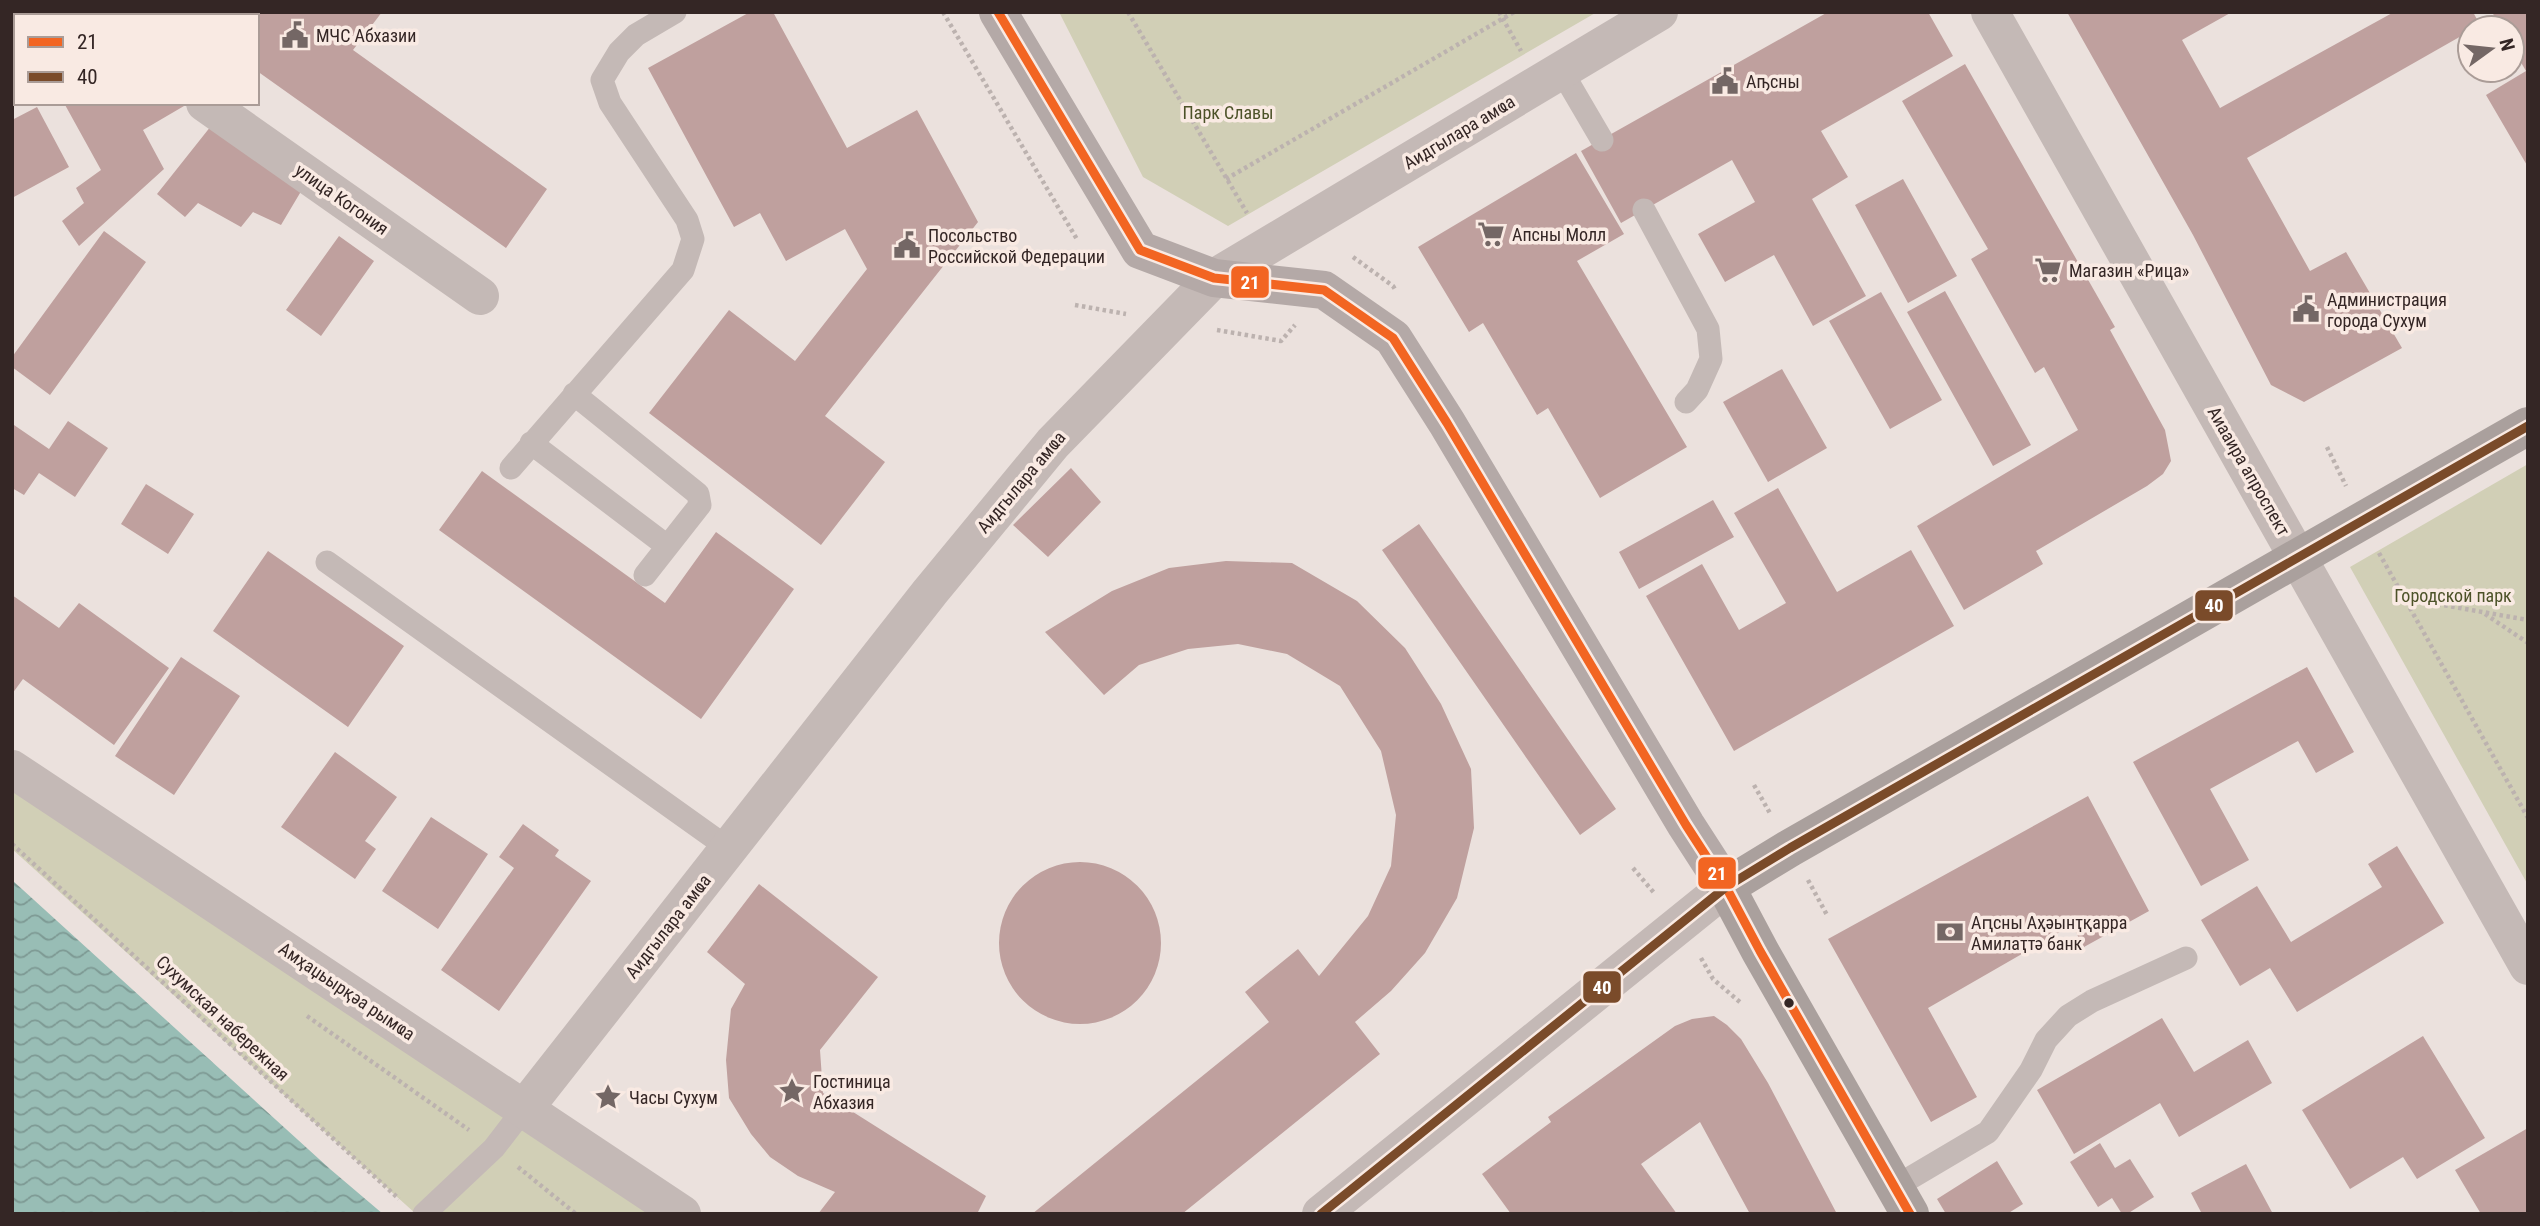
<svg xmlns="http://www.w3.org/2000/svg" width="2540" height="1226" font-family="'Roboto Condensed',sans-serif">
	<style>
		.green { fill: #d1cfb6 }
		.water { fill: url(#water-waves) }
		.building { fill: #bfa09e }
		.lines { fill: none; stroke-linecap: round; stroke-linejoin: round }
		.path { stroke: #bcb2af; stroke-width: 4.5; stroke-dasharray: 3.5 3.5; stroke-linecap: butt }
		.lane { stroke: #c4b9b6; stroke-width: 23 }
		.street { stroke: #c4b9b6; stroke-width: 38 }
		.secondary { stroke: #b4a9a7; stroke-width: 38 }
		.highway { stroke: #aaa09d; stroke-width: 38 }
		.bus-1-casing { stroke: #f9eae3; stroke-width: 14 }
		.bus-2-casing { stroke: #f9eae3; stroke-width: 14 }
		.bus-1 { stroke: #f26522; stroke-width: 9 }
		.bus-2 { stroke: #7a4b2a; stroke-width: 9 }
		.bus-dot { fill: #342625; stroke: #f9eae3; stroke-width: 2.5 }
		.labels { text-anchor: middle; dominant-baseline: central; stroke-width: 7; stroke-linejoin: round; paint-order: stroke }
		.poi-label { font-size: 18px; fill: #342625; stroke: #f9eae3; text-anchor: start }
		.park-label { font-size: 18px; fill: #4c5228; stroke: #f9eae3 }
		.street-label { font-size: 18px; fill: #342625; stroke: #f9eae3 }
		.line-badge { stroke: #f9eae3; stroke-width: 2.5 }
		.badge-label { font-size: 19px; text-anchor: middle; font-weight: bold; fill: #fff }
	</style>
	<defs>
		<pattern id="water-waves" width="16" height="10" patternUnits="userSpaceOnUse" patternTransform="scale(1.75)"><rect width="16" height="10" fill="#98bdb5"/><path d="M0 5q4-4 8 0t8 0" fill="none" stroke="#7d9993"/></pattern>
	</defs>
	<rect width="100%" height="100%" fill="#ebe1dd"/>
	<path class="green" d="M1059,12H1597L1228,226L1143,177Z
		M2528,464V885L2350,567Z
		M12,766L651,1214H416L12,849Z"/>
	<path class="water" d="M12,880L330,1169L383,1214H12Z"/>
	<path class="building" d="M201,12H382L353,50L547,189L506,248L257,71V16H195Z
		M750,12H773L847,148L917,110L978,222L825,416L885,462L821,545L649,413L729,310L795,361L867,269L845,229L786,261L760,213L734,227L648,68Z
		M1828,12H1928L1953,56L1821,131L1848,177L1812,199L1866,296L1813,326L1774,255L1725,282L1698,234L1755,202L1732,160L1621,223L1581,151Z
		M2067,12H2232L2182,40L2220,108L2394,12H2473L2480,25L2470,28V31L2247,158L2310,271L2346,252L2402,348L2304,402L2271,385L2193,235Z
		M2492,12H2528V167L2486,95L2526,71L2512,47V28H2501Z
		M1965,64L2115,327L2110,330L2165,430L2171,461L2163,474L2147,486L2036,551L2043,564L1964,610L1917,526L2078,430L2044,367L2035,373L1971,259L1988,249L1902,101Z
		M64,103H181L184,106L143,130L164,169L79,246L62,221L84,203L76,188L101,170Z
		M37,107L69,167L12,198V120Z
		M211,126L303,188L281,225L253,212L241,227L198,203L185,217L157,194Z
		M1576,153L1624,234L1577,261L1687,447L1600,498L1548,408L1537,415L1483,323L1469,332L1418,247Z
		M1903,179L1957,276L1908,303L1855,205Z
		M104,231L146,262L50,395L12,367V357Z
		M339,236L374,261L321,336L286,310Z
		M1945,291L2031,445L1993,466L1907,312Z
		M1881,292L1942,400L1890,429L1829,321Z
		M1782,369L1827,448L1768,482L1723,402Z
		M68,421L108,448L75,497L39,473L24,495L12,488L14,425L49,449Z
		M1071,468L1101,502L1048,557L1013,525Z
		M482,471L665,603L716,532L794,589L701,719L439,530Z
		M146,484L194,514L168,554L121,524Z
		M1778,488L1837,592L1911,550L1954,626L1734,751L1646,596L1702,564L1739,630L1786,603L1734,513Z
		M1713,500L1734,537L1639,589L1619,552Z
		M1419,524L1616,809L1580,835L1382,550Z
		M268,551L404,646L348,727L213,631Z
		M1226,561L1292,563L1357,601L1405,648L1441,704L1471,769L1474,828L1457,898L1425,953L1391,991L1355,1022L1380,1054L1182,1214H1032L1269,1022L1245,992L1298,949L1319,976L1368,916L1391,866L1396,815L1381,751L1340,686L1287,654L1238,644L1188,649L1139,665L1104,695L1045,632L1112,591L1169,568Z
		M12,595L59,628L79,603L169,668L114,745L23,679L12,694Z
		M181,657L240,696L174,795L115,756Z
		M2307,667L2354,752L2316,773L2298,741L2210,789L2249,860L2201,886L2133,762Z
		M335,752L397,797L365,841L376,849L355,879L281,827Z
		M2088,796L2149,911L2084,947L2072,925L1928,1008L1977,1097L1931,1122L1828,939Z
		M431,817L488,854L438,929L382,891Z
		M523,824L559,850L555,856L591,881L499,1011L441,970L514,868L499,857Z
		M2397,846L2444,923L2297,1012L2270,968L2240,986L2201,920L2257,886L2291,942L2382,887L2368,864Z
		M999 943a81 81 0 1 1 162 0a81 81 0 1 1-162 0Z
		M759,884L878,977L820,1050L823,1093L986,1196L977,1214H818L835,1192L798,1176L770,1157L751,1134L729,1098L726,1060L731,1009L745,984L707,952Z
		M1714,1016L1727,1025L1741,1039L1768,1083L1837,1214H1750L1700,1122L1641,1164L1677,1214H1511L1482,1174L1551,1122L1548,1117L1675,1026L1692,1019Z
		M2162,1018L2194,1072L2248,1040L2272,1083L2179,1137L2160,1103L2074,1154L2037,1090Z
		M2423,1036L2485,1138L2417,1179L2403,1157L2350,1189L2302,1110Z
		M2528,1128V1214H2481L2455,1170Z
		M2100,1143L2115,1168L2130,1159L2154,1197L2127,1214H2122L2112,1198L2098,1207L2070,1162Z
		M1997,1161L2023,1204L2007,1214H1946L1937,1199Z
		M2246,1164L2273,1214H2202L2191,1193Z"/>
	<g class="lines">
		<path class="path" d="M943,12L1078,241
			M1128,12L1247,213
			M1499,12L1521,51
			M1226,179L1514,12
			M1353,257L1393,286L1396,291
			M1075,305L1126,314
			M1217,330L1281,341L1295,325
			M2327,447L2346,486
			M2379,553L2528,818
			M2403,598L2528,620
			M2485,614L2528,643
			M1754,785L1771,815
			M12,844L399,1199
			M1633,868L1655,894
			M1808,880L1827,915
			M1701,958L1713,979L1741,1003
			M307,1016L469,1130
			M518,1167L576,1214"/>
		<path class="lane" d="M1561,70L1602,140
			M1644,210L1708,329L1711,359L1697,390L1686,402
			M574,394L698,494L700,505L645,575
			M531,443L667,546
			M511,468L683,270L693,239L687,220L610,103L602,80L619,52L636,35L675,12
			M327,562L728,848
			M1895,1187L1988,1132L2031,1070L2046,1040L2068,1016L2092,1001L2186,958
			M424,1214L494,1148L524,1109"/>
		<path class="street" d="M19,12L21,16
			M1990,12L2528,966
			M93,16L99,12
			M12,61L16,59
			M205,103L480,296
			M12,769L682,1214
			M524,1109L930,592L1053,443L1214,278L1659,12
			M1321,1214L1726,887"/>
		<path class="secondary" d="M998,12L1140,250L1214,278L1324,290L1393,338L1447,423L1686,825L1726,887"/>
		<path class="highway" d="M1910,1214L1760,951L1726,887L1790,848L2528,426"/>
		<defs>
			<path id="bus-1" d="M998,12L1140,250L1214,278L1324,290L1393,338L1447,423L1686,825L1726,887L1760,951L1910,1214"/>
			<path id="bus-2" d="M1321,1214L1726,887L1790,848L2528,426"/>
		</defs>
		<use href="#bus-1" class="bus-1-casing"/>
		<use href="#bus-2" class="bus-2-casing"/>
		<use href="#bus-1" class="bus-1"/>
		<use href="#bus-2" class="bus-2"/>
	</g>
	<defs>
		<symbol id="civic-bare" viewBox="-9 -9 18 18"><path d="M-.6-6.5H3V-4.5H.6V-3L4-1V1h2V6H-6V1h2V-1L-.6-3ZM-1.2 2.5V6h2.4V2.5Z" fill="#746765" stroke="#f9eae3" stroke-width="2.5" paint-order="stroke"/></symbol>
		<symbol id="supermarket-bare" viewBox="-9 -9 18 18"><path d="M-6-5.5h2.5l.6 2H6L4.5 2H-2.5L-4.4-4H-6ZM-1.5 3.2a1.3 1.3 0 1 0 .1 0ZM3 3.2a1.3 1.3 0 1 0 .1 0Z" fill="#746765" stroke="#f9eae3" stroke-width="2.5" paint-order="stroke"/></symbol>
		<symbol id="bank-bare" viewBox="-9 -9 18 18"><path d="M-6-4H6V4H-6ZM0-2.3a2.3 2.3 0 1 0 0 4.6a2.3 2.3 0 1 0 0-4.6Z" fill="#746765" stroke="#f9eae3" stroke-width="2.5" paint-order="stroke"/></symbol>
		<symbol id="sight-bare" viewBox="-9 -9 18 18"><path d="M0-6L1.8-2.2L6-1.7L2.9 1.2L3.7 5.4L0 3.3L-3.7 5.4L-2.9 1.2L-6-1.7L-1.8-2.2Z" fill="#746765" stroke="#f9eae3" stroke-width="2.5" paint-order="stroke"/></symbol>
	</defs>
	<g fill-rule="evenodd">
		<use href="#civic-bare" x="276" y="16" width="38" height="38"/>
		<use href="#civic-bare" x="1706" y="62" width="38" height="38"/>
		<use href="#supermarket-bare" x="1472" y="215" width="38" height="38"/>
		<use href="#civic-bare" x="888" y="226" width="38" height="38"/>
		<use href="#supermarket-bare" x="2029" y="251" width="38" height="38"/>
		<use href="#civic-bare" x="2287" y="290" width="38" height="38"/>
		<use href="#bank-bare" x="1931" y="913" width="38" height="38"/>
		<use href="#sight-bare" x="773" y="1072" width="38" height="38"/>
		<use href="#sight-bare" x="589" y="1078" width="38" height="38"/>
	</g>
	<circle class="bus-dot" cx="1789" cy="1003" r="6"/>
	<g class="labels">
		<g class="poi-label">
			<text x="316" y="35">МЧС Абхазии</text>
			<text x="1746" y="81">Аҧсны</text>
			<text x="1512" y="234">Апсны Молл</text>
			<text x="928" y="235">Посольство<tspan x="928" dy="21">Российской Федерации</tspan></text>
			<text x="2069" y="270">Магазин «Рица»</text>
			<text x="2327" y="299">Администрация<tspan x="2327" dy="21">города Сухум</tspan></text>
			<text x="1971" y="922">Аԥсны Аҳәынҭқарра<tspan x="1971" dy="21">Амилаҭтә банк</tspan></text>
			<text x="813" y="1081">Гостиница<tspan x="813" dy="21">Абхазия</tspan></text>
			<text x="629" y="1097">Часы Сухум</text>
		</g>
		<g class="park-label">
			<text x="1228" y="112">Парк Славы</text>
			<text x="2453" y="595">Городской парк</text>
		</g>
		<g class="street-label">
			<text transform="translate(1459 132) rotate(-31)">Аидгылара амҩа</text>
			<text transform="translate(342 199) rotate(35)">улица Когония</text>
			<text transform="translate(2249 471) rotate(60)">Аиааира апроспект</text>
			<text transform="translate(1021 482) rotate(-50)">Аидгылара амҩа</text>
			<text transform="translate(668 926) rotate(-52)">Аидгылара амҩа</text>
			<text transform="translate(347 991) rotate(34)">Амҳаџьырқәа рымҩа</text>
			<text transform="translate(223 1018) rotate(43)">Сухумская набережная</text>
		</g>
	</g>
	<g class="line-badge">
		<rect x="1230" y="265" width="40" height="34" rx="7" fill="#f26522"/>
		<rect x="2194" y="589" width="40" height="33" rx="7" fill="#7a4b2a"/>
		<rect x="1697" y="856" width="40" height="34" rx="7" fill="#f26522"/>
		<rect x="1582" y="970" width="40" height="34" rx="7" fill="#7a4b2a"/>
	</g>
	<g class="badge-label">
		<text x="1250" y="289">21</text>
		<text x="2214" y="612">40</text>
		<text x="1717" y="880">21</text>
		<text x="1602" y="994">40</text>
	</g>
	<rect width="2540" height="1226" fill="none" stroke="#342625" stroke-width="28"/>
	<rect x="14" y="14" width="245" height="91" fill="#f9eae3" stroke="#aa9c97" stroke-width="2"/>
	<rect x="28" y="37" width="35" height="10" fill="#f26522" stroke="#aa9c97" stroke-width="2"/>
	<text x="77" y="49" font-size="21" fill="#342625">21</text>
	<rect x="28" y="72" width="35" height="10" fill="#7a4b2a" stroke="#aa9c97" stroke-width="2"/>
	<text x="77" y="84" font-size="21" fill="#342625">40</text>
	<g transform="translate(2491 49) rotate(75)"><circle r="33" fill="#f9eae3" stroke="#aa9c97" stroke-width="2"/>
	<path d="M0-5L12 26L0 18L-12 26Z" fill="#746765"/>
	<text y="-10" font-size="19" font-weight="bold" text-anchor="middle" fill="#342625">N</text>
	</g>
</svg>
